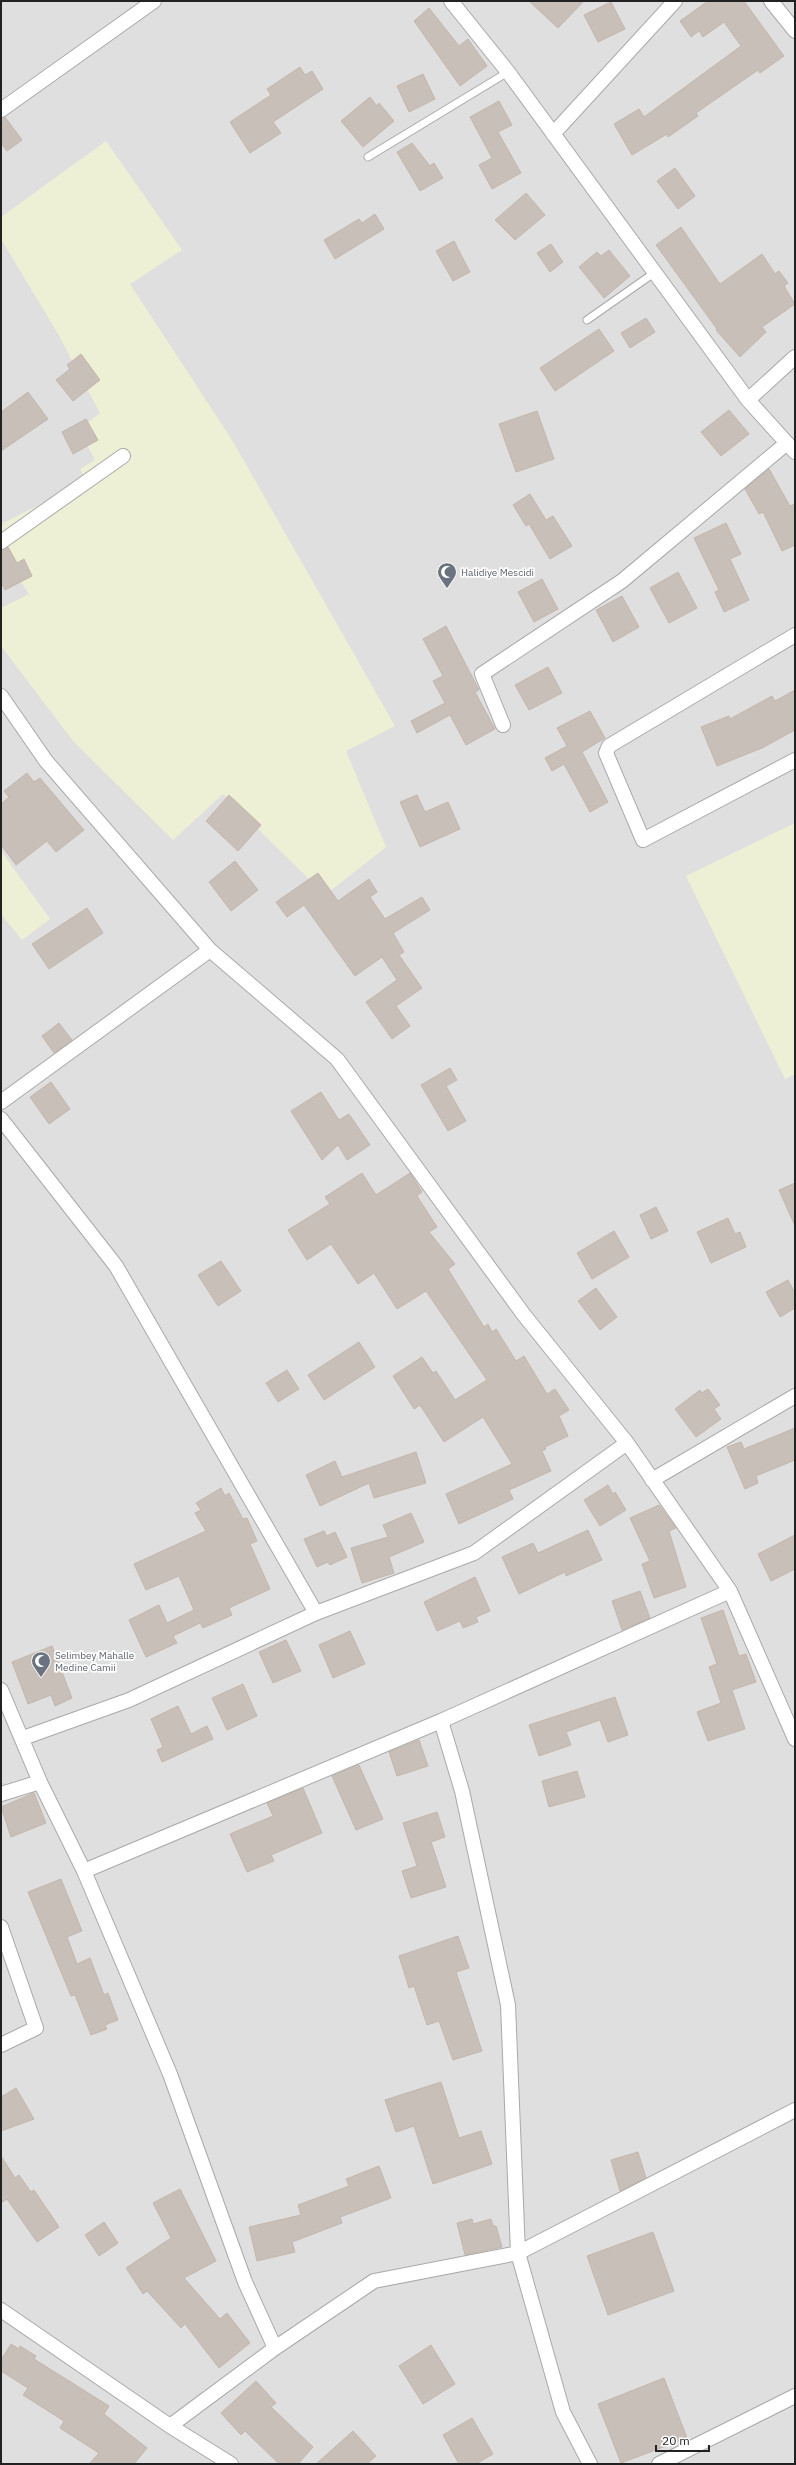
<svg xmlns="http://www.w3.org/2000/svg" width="796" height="2465" font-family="'IBM Plex Sans',sans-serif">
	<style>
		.residential { fill: #e0dfdf }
		.farmland { fill: #eef0d5 }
		.building { fill: #c7bfb8; stroke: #c4b6ab }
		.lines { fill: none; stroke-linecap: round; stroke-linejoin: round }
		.lane-casing { stroke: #a9a9a9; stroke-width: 9 }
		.street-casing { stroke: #a9a9a9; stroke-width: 16 }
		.lane { stroke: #fff; stroke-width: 7 }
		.street { stroke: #fff; stroke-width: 14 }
		.labels { text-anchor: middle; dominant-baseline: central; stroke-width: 3.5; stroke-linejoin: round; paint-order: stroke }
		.worship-label { font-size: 10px; fill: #5b616d; stroke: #fff; text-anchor: start }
	</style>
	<rect width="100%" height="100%" fill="#f2efe9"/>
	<path class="residential" d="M1,1H795V2464H1Z"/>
	<path class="farmland" d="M106,141L182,250L130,284L232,440L395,726L346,751L386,847L325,895L223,794L173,840L74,742L1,646V608L29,594L1,551V524L87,481L80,469L95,460L79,430L100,413L57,332L1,239V217Z
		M795,823V1074L785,1079L686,876Z
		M1,851L50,919L22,940L1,914Z"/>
	<path class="building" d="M529,1H584L558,28Z
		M708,1H744L784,56L760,73L758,70L696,113L698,116L668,137L667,134L632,155L614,124L639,109L644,117L741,46L724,22L703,37L699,31L691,37L680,21Z
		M611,2L625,29L598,42L584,15Z
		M429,8L459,46L468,39L487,66L460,86L414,21Z
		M300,67L305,75L312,71L323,89L273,122L281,133L250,153L230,122L271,95L267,89Z
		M423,74L435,99L409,112L397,86Z
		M370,97L377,106L379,103L394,121L363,147L341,121Z
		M499,101L512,125L498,132L521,173L492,189L479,165L492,158L470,117Z
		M5,117L22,140L7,151L1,143V118Z
		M412,143L430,166L434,163L443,178L420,191L397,152Z
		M675,168L695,196L678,209L657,181Z
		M526,193L545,215L515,240L495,220Z
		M375,214L384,229L335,259L324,240L359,219L362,223Z
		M681,227L720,284L762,254L775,274L779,271L788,283L784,286L795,304L762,327L766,332L740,357L716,330L717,329L656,245Z
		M454,241L470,272L453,281L436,251Z
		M551,244L563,262L550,272L537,253Z
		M609,250L630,276L604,298L579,267L597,252L601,256Z
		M646,318L655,332L630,348L621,333Z
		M599,329L614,351L555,391L540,368Z
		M81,354L100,380L73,401L56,380L70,369L67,365Z
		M28,392L48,419L1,451V412Z
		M729,410L749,434L721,456L701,432Z
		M537,411L554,459L516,472L499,424Z
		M86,419L98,440L73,454L62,432Z
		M769,469L790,506L795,504V545L782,551L763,512L759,514L745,489Z
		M530,494L546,520L553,516L572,546L550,559L529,524L526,526L513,505Z
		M726,523L741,554L730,559L749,600L724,612L715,592L719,590L694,538Z
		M8,547L17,563L24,559L32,576L5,590L1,582V550Z
		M678,572L697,608L669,623L650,588Z
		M542,579L558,609L534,622L518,592Z
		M622,596L639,627L613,642L596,610Z
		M446,626L479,690L475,692L495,729L466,745L450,715L417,733L411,721L445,703L433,681L443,676L423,639Z
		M548,667L562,693L529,710L515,685Z
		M795,690V730L762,748L717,766L701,727L729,716L730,719L772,696L775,701Z
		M590,711L605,738L582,752L608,802L590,812L564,764L552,771L545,758L567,746L557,728Z
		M27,773L34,782L40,778L84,830L56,852L47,841L16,865L1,845V804L9,797L4,791Z
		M229,795L261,825L238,851L206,821Z
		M417,795L425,812L448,802L460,829L420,847L400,802Z
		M235,861L258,890L231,911L209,882Z
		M318,873L338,901L369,879L377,892L370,897L385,919L422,897L430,910L393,933L404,952L399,955L422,988L396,1006L410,1026L392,1039L366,1002L397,980L382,957L355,976L304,905L287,917L276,902Z
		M87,908L103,933L49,969L32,944Z
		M59,1023L72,1040L54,1053L42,1036Z
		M450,1068L457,1080L446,1086L466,1121L448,1131L421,1085Z
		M51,1082L70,1109L49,1124L30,1097Z
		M321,1092L339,1120L349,1114L370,1145L347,1160L338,1145L322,1160L291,1111Z
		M362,1173L376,1195L410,1173L422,1192L417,1196L437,1227L429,1232L455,1264L448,1269L484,1327L488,1324L492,1332L496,1329L516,1361L524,1356L547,1394L555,1389L569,1410L559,1416L568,1436L545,1447L546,1449L542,1451L551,1471L509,1490L513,1499L459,1524L446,1494L512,1464L483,1417L444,1442L420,1405L414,1409L393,1376L422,1357L433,1373L436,1371L455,1400L487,1380L426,1291L397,1309L374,1273L358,1284L331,1244L307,1260L288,1230L330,1204L325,1197Z
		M795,1183V1226L779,1190Z
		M656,1207L668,1231L651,1239L640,1215Z
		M728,1218L735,1234L740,1232L746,1247L711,1263L697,1232Z
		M614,1231L629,1257L592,1279L577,1253Z
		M221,1261L241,1291L218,1306L198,1275Z
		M788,1280L795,1293V1308L780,1317L766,1292Z
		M596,1288L617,1317L600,1330L578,1301Z
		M359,1342L375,1367L324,1400L308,1375Z
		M287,1370L299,1389L278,1402L266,1383Z
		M708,1389L720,1405L714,1409L721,1419L696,1437L675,1409L700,1390L702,1393Z
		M795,1428V1460L756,1476L758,1483L745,1489L727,1447L741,1442L744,1449Z
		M416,1452L426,1483L374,1498L369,1483L320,1506L306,1475L335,1461L342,1477Z
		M608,1485L613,1494L615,1492L626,1510L600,1526L584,1500Z
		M221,1488L225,1496L229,1493L243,1519L247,1518L257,1541L250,1544L270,1589L229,1608L232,1615L203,1628L200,1623L173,1636L177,1643L146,1657L129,1620L159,1605L167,1623L194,1610L179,1576L146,1590L134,1564L206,1531L195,1513L201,1510L196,1503Z
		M659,1505L676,1528L669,1531L686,1587L654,1598L642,1564L650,1561L630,1518Z
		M411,1513L424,1542L389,1557L394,1573L362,1583L351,1548L388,1537L383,1525Z
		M588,1530L602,1560L566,1576L565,1572L519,1594L502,1557L533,1543L538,1553Z
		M324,1531L327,1536L335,1532L347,1557L330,1565L328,1562L317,1567L304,1539Z
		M795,1535V1569L771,1581L758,1554Z
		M475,1577L490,1611L476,1617L478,1622L463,1628L460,1621L437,1631L424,1602Z
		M640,1591L650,1618L622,1630L612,1601Z
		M723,1610L739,1656L746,1654L756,1682L732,1690L745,1729L708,1741L697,1712L721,1703L709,1667L717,1664L701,1618Z
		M350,1631L365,1664L333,1678L319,1645Z
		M286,1640L301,1671L273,1683L259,1652Z
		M52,1646L72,1698L55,1706L51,1695L28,1704L12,1662Z
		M243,1684L257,1716L227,1730L212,1698Z
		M615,1697L628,1735L608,1742L600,1720L566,1732L571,1745L539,1756L529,1725Z
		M178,1706L191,1734L207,1726L213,1739L162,1762L157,1750L163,1747L151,1719Z
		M419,1740L428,1766L397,1776L389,1752Z
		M359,1765L383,1819L356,1830L332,1776Z
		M577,1771L585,1797L549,1807L542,1781Z
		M303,1788L322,1833L271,1855L274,1861L247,1872L230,1834L273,1816L267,1803Z
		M34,1793L46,1823L11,1837L1,1807Z
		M437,1812L445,1837L431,1842L446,1887L411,1898L402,1871L417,1866L403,1823Z
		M61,1879L82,1931L67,1937L77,1964L90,1958L104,1995L108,1993L118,2020L105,2025L107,2029L91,2035L75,1995L71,1996L28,1892Z
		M458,1936L469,1968L456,1972L482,2051L453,2060L439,2021L427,2025L414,1986L409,1988L399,1956Z
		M441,2082L459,2138L481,2131L492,2164L433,2184L414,2126L396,2132L385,2100Z
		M16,2088L34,2119L1,2131V2097Z
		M638,2152L646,2178L620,2191L611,2160Z
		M1,2156L15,2178L19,2175L31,2192L34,2190L59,2227L37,2242L7,2199L1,2203Z
		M379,2166L391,2198L340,2217L342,2223L292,2242L295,2252L257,2261L249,2227L301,2215L298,2205L349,2186L346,2179Z
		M180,2189L216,2261L184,2278L220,2319L227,2313L250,2343L219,2368L185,2324L181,2328L147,2291L143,2294L126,2268L171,2238L153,2203Z
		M472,2219L473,2224L491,2219L493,2226H496L502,2247L465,2255L457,2223Z
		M104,2222L118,2243L99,2256L85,2235Z
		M653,2232L674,2291L608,2315L587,2256Z
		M11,2344L19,2349L20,2346L36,2356L34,2359L109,2406L104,2414L147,2448L134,2464H89L99,2453L60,2428L64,2421L23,2395L28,2388L1,2371V2360Z
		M431,2345L455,2384L423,2404L399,2366Z
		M664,2378L687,2438L621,2463L598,2404Z
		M256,2381L276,2403L271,2407L313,2447L298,2464H279L245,2431L241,2435L221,2413Z
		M472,2418L493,2454L476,2464H459L443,2435Z
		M353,2431L376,2456L367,2464H316Z"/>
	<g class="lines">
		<defs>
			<path id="lane" d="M368,157L508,72
				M587,320L654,273"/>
			<path id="street" d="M451,1L508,72L748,400L795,452
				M771,1L795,31
				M1,110L154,1
				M553,134L675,1
				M748,400L795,357
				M1,542L123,456
				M795,635L609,746L606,753L643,840L795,760
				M1,696L46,761L210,950L337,1059L524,1315L627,1443L730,1591L795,1739
				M503,725L482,674L622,581L787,443
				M1,1102L210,950
				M1,1119L116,1266L316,1613
				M652,1480L795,1396
				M1,1690L40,1782L84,1871L170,2074L245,2282L275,2348
				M441,1721L462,1791L508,2005L518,2253L563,2412L590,2464
				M23,1738L129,1700L316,1613L474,1553L627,1443
				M1,1794L40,1782
				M84,1871L441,1721L730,1591
				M1,1927L36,2028L1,2045
				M1,2310L170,2426L231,2464
				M170,2426L275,2348L374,2281L518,2253L795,2110
				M659,2464L795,2396"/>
		</defs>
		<use href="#lane" class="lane-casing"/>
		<use href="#street" class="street-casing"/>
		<use href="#lane" class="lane"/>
		<use href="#street" class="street"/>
	</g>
	<defs>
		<symbol id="mosque-pin" viewBox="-11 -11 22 30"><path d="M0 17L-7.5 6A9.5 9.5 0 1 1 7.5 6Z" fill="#6b7280" stroke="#fff"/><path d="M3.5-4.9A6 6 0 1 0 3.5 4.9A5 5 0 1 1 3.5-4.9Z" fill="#fff"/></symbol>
	</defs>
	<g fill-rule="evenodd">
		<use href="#mosque-pin" x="436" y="561" width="22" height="30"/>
		<use href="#mosque-pin" x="30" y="1650" width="22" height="30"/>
	</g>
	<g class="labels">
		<g class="worship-label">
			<text x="461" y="572">Halidiye Mescidi</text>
			<text x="55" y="1655">Selimbey Mahalle<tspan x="55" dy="12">Medine Camii</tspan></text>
		</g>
	</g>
	<rect width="796" height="2465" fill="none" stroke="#222222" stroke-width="4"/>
	<path d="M656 2445v6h53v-6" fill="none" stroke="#222222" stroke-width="2"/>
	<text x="662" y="2445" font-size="12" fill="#222222" stroke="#ffffff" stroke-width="3" paint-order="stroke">20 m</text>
</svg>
